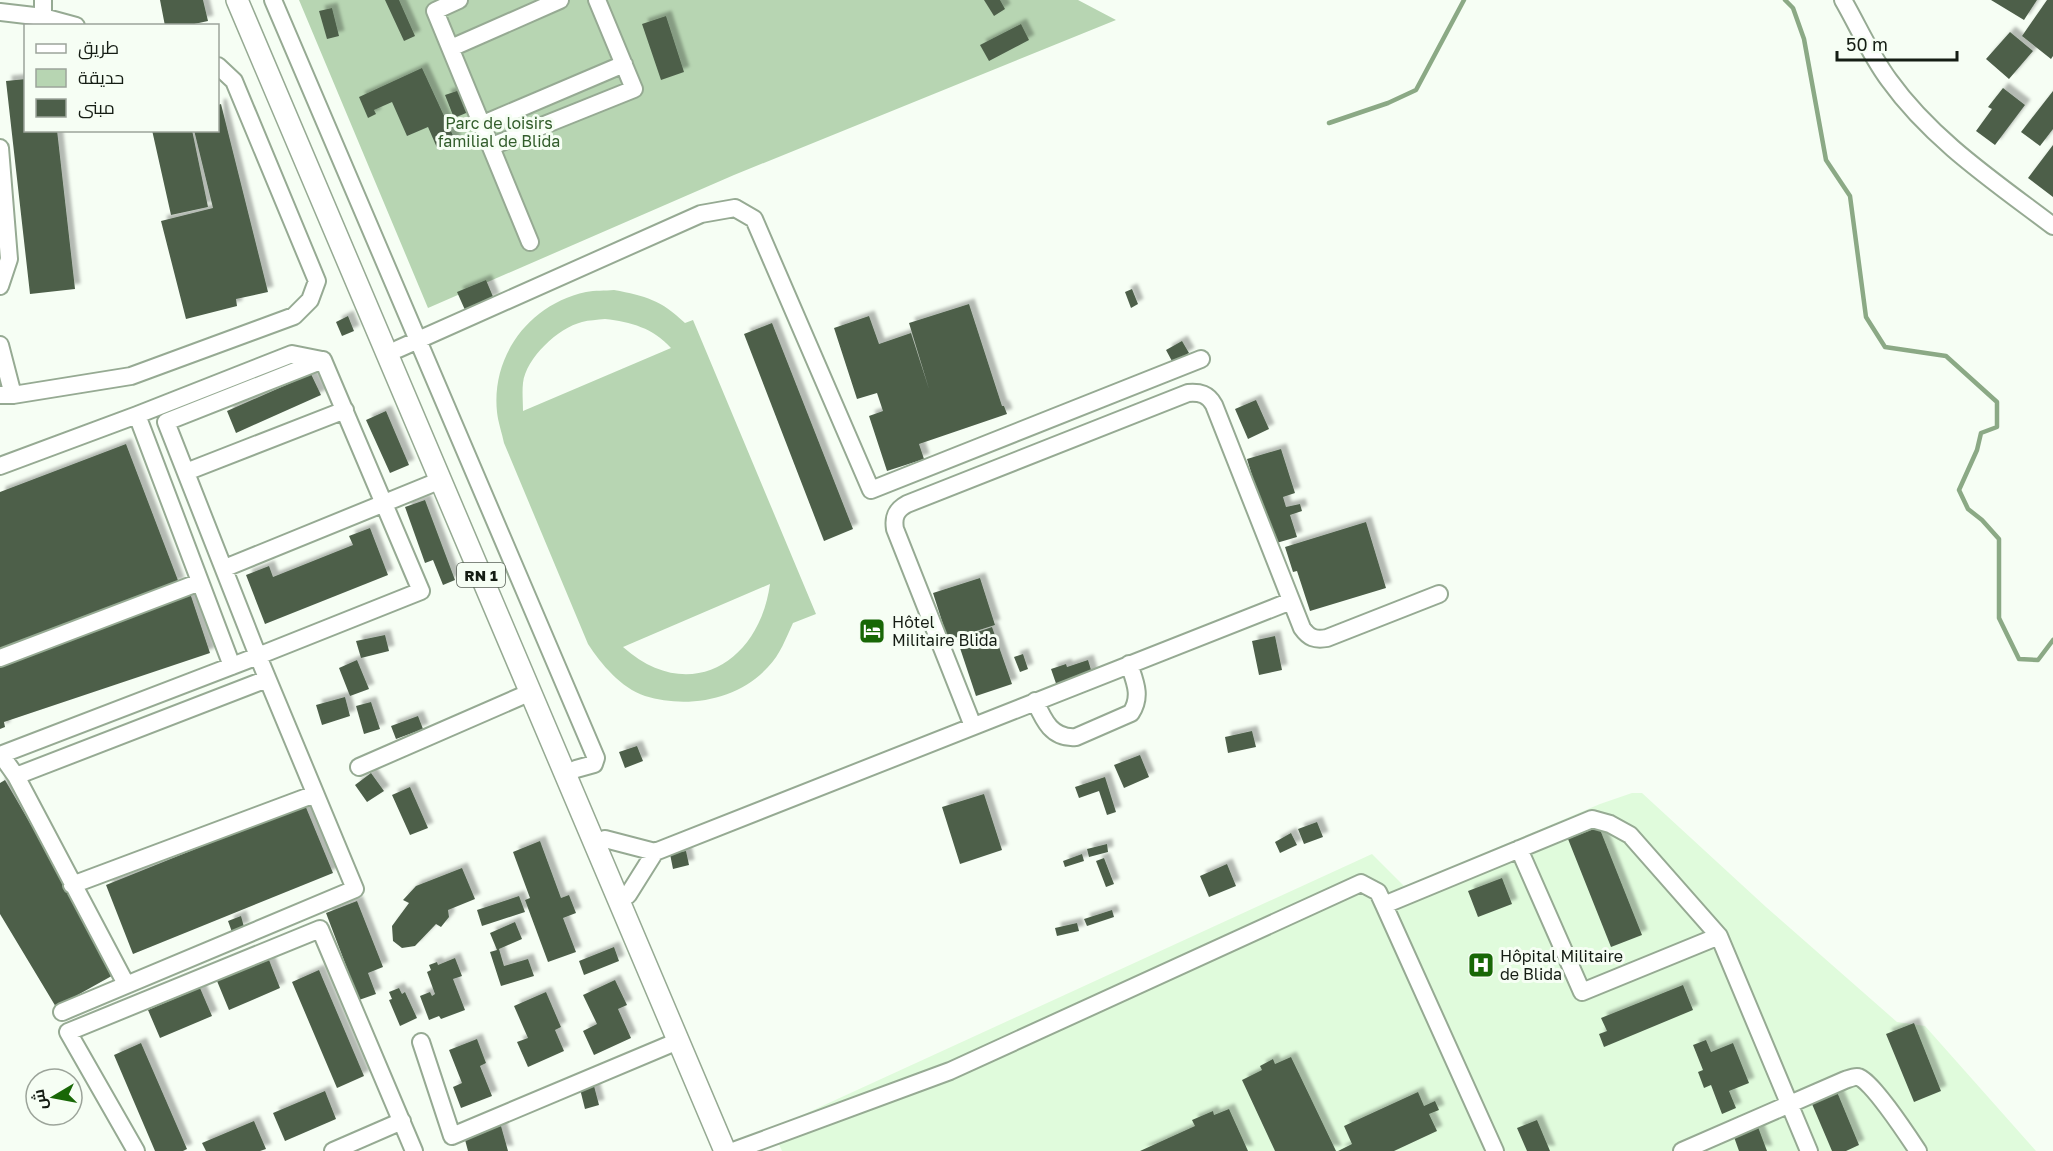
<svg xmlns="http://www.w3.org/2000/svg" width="2053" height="1151" font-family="'Golos Text',Cairo,sans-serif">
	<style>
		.built { fill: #e0fbdc }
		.green { fill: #b7d5b2; fill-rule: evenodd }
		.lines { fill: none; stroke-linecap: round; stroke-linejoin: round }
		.stream { stroke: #8ba985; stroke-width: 4.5 }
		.building { fill: #4d5f4a; filter: url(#shadow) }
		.minor-casing { stroke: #96aa93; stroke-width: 20 }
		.major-casing { stroke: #96aa93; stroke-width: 24 }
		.minor { stroke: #fff; stroke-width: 16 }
		.major { stroke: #fff; stroke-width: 21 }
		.labels { text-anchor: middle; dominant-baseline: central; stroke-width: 6; stroke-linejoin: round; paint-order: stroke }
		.shield { fill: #f6fef4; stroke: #586057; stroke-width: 1.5 }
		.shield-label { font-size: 15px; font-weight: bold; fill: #151d14 }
		.park-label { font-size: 16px; fill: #325d2b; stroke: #f6fef4 }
		.poi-label { font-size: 16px; fill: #151d14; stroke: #f6fef4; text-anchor: start }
	</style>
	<defs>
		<filter id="shadow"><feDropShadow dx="5.5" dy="-5.5" stdDeviation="1.5" flood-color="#0004"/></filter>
	</defs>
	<rect width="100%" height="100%" fill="#f6fef4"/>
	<path class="built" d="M1632,793H1642L1766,907L1897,1022L1925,1026L2036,1151H782L772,1129L1372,854L1405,887L1600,804Z"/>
	<path class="green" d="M299,0H1078L1116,20L734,175L428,308Z
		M614,290C646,296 661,300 685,323L693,320L816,614L793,623C786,638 780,655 768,667C738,700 687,709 645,696C621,688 601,664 588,644L504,443C502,433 498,422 497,412C491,355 530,304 586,292C595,290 605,291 614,290ZM605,319C631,322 653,328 671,348L523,411C523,402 522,392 523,383C526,358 558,328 582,322C589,320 597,320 605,319ZM770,584C759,664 688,705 623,647Z"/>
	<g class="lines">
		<path class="stream" d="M1785,0L1793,8L1804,39L1826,160L1850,196L1866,317L1885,347L1946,356L1997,402V427L1981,433L1977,450L1959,490L1968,509L1982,520L1999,539V618L2019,659L2038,660L2053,640
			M1329,123L1388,103L1416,90L1464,0"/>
	</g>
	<path class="building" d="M160,0H203L208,21L185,26H165Z
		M385,0H399L415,36L404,41Z
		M984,0H1000L1005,9L994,16Z
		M1991,0H2037L2024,20Z
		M2047,0H2053V56L2051,59L2022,36Z
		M332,8L339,36L327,39L319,11Z
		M666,16L684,72L661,80L642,24Z
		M1021,24L1029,40L989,61L980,45Z
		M2010,32L2033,51L2009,79L1986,59Z
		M422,68L456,142L438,150L428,127L407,136L392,102L374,110L376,114L368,118L359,97Z
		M26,79V130H57L75,289L30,294L6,81Z
		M2003,88L2025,105L1995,145L1976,131L1992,109L1988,107Z
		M463,89L471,111L454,118L445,95Z
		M2053,91V129L2040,146L2021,132Z
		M221,104L268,292L236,299L237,306L186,319L161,221L213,208L194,130H218V105Z
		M152,130H192L208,207L171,215Z
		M2053,145V197L2028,178Z
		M486,280L494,299L465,310L457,292Z
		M1132,289L1138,304L1131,308L1125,292Z
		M969,304L1002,406H1004L1007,414L919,444L924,459L887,471L869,416L883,411L877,393L857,399L834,328L869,316L879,344L911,333L929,389L909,323Z
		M348,316L354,331L342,336L336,322Z
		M772,323L853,529L824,541L744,334Z
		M1182,341L1189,353L1173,363L1166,350Z
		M311,374L321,395L236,433L227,411Z
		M1256,400L1269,429L1248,439L1235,409Z
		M386,411L409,465L390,473L366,420Z
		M126,444L179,583L0,652V492Z
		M1281,449L1295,493L1283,497L1286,507L1300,504L1302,511L1290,515L1297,537L1273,544L1247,459Z
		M425,500L455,580L443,585L433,560L425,563L405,507Z
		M1366,522L1386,588L1310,611L1297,571L1293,572L1285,547Z
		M370,528L388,575L265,624L246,575L269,566L273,577L353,545L349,536Z
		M980,578L995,625L948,640L933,593Z
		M190,593L210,653L4,722L5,727L0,729V657Z
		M992,627L1012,684L976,696L957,639Z
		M385,635L389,651L361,658L356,641Z
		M1275,636L1282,670L1259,675L1252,641Z
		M1023,654L1028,669L1020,672L1014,657Z
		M357,660L369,689L350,696L339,668Z
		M1088,660L1096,686L1061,698L1051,669L1066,664L1067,667Z
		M345,697L350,716L322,725L316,705Z
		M371,702L380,729L364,734L356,706Z
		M418,716L423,729L396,739L391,726Z
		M1252,731L1256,747L1228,753L1225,737Z
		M637,746L643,761L625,768L619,752Z
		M1140,755L1149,777L1124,788L1114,765Z
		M371,773L384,791L367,802L355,785Z
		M1105,777L1116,812L1107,815L1099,791L1079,798L1075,787Z
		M5,780L117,973L56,1007L0,914V783Z
		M410,787L428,828L410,835L392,795Z
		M984,794L1002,850L960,864L942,807Z
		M305,805L333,873L133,954L106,885Z
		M1317,822L1323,837L1304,844L1298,829Z
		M1599,827L1642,935L1611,947L1568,839Z
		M1291,833L1297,845L1280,853L1275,842Z
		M540,841L561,898L569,895L576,913L563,918L576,952L548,962L525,900L530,898L513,852Z
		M1107,844L1108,852L1089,857L1087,849Z
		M686,851L689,865L673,869L670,854Z
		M1082,854L1084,861L1065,867L1063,861Z
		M1104,858L1114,884L1106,887L1096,861Z
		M1227,864L1236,886L1209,897L1200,876Z
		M462,868L475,899L448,910L449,917L441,927L436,924L415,946L402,948L393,941L392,926L409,903L403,900L416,886Z
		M1502,878L1512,904L1478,917L1468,891Z
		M519,896L525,912L482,926L477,910Z
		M357,901L383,967L368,973L376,994L359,1000L326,913Z
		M1112,910L1114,917L1087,926L1084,919Z
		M241,916L244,927L232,932L228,921Z
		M515,922L522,939L499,949L504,966L528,959L534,976L501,986L490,952L497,950L490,933Z
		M1077,923L1079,931L1057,936L1055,928Z
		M614,947L619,961L584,975L579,961Z
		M455,958L462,976L453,979L465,1010L441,1019L439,1016L429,1020L420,996L430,992L432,996L435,994L427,972L431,970L429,965L437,962L438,965Z
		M269,960L280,988L229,1010L217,981Z
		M319,970L364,1076L337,1088L292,982Z
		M615,980L627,1005L618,1009L631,1038L594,1055L583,1031L597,1024L583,995Z
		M1683,985L1693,1010L1604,1047L1599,1034L1607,1031L1601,1018Z
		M200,988L212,1016L160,1038L148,1010Z
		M399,988L402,994L405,992L417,1018L400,1026L389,1000L392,999L389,992Z
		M546,992L561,1027L555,1030L564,1051L528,1067L517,1042L528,1038L514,1006Z
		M1914,1023L1941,1091L1914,1102L1886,1034Z
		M477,1039L486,1063L480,1066L492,1096L461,1108L453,1087L462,1083L449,1050Z
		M1706,1040L1711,1052L1733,1043L1749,1083L1729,1091L1736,1108L1722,1114L1711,1085L1704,1088L1698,1072L1703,1070L1693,1045Z
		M141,1043L187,1149L183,1151H155L114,1055Z
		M1291,1057L1336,1151H1275L1242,1080L1262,1070L1260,1066L1273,1059L1275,1064Z
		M594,1086L599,1105L585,1109L580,1089Z
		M1835,1087L1859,1145L1846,1151H1832L1809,1097Z
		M325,1091L336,1119L285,1141L273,1113Z
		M1418,1092L1424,1106L1435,1101L1439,1110L1429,1114L1437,1131L1394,1151H1338L1352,1144L1344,1126Z
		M1229,1109L1248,1151H1140L1195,1126L1192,1120L1213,1111L1214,1115Z
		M1537,1120L1550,1151H1527L1517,1128Z
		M254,1121L266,1149L260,1151H206L202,1143Z
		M501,1126L508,1151H468L464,1136Z
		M1758,1127L1767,1151H1739L1734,1137Z"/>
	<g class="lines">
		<defs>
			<path id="minor" d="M273,0L596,758L594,764L576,769
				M459,0L435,11L530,242
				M1843,0C1858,26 1871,56 1889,80C1932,140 1995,182 2053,226
				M0,12L43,17L76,26
				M43,17V0
				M451,48L560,0
				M483,124L624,64
				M492,146L634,89L597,0
				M0,148L9,259L0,286
				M0,345L13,395
				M398,349L701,214L735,208L754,219L871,490L1201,359
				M0,395H13L131,376L294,316L310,300L317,281L234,81L218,66
				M137,415L232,666
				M0,466L137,415L292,354L322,360
				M186,472L345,410
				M225,568L441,480
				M0,658L200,582
				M1035,701C1044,721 1052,739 1076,737L1131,713C1142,696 1135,682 1129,664
				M973,726L895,529C893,517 896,510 907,504L1188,393C1200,392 1208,394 1214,405L1302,628C1309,638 1315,640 1327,638L1439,594
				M0,755L258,656L421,591L323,360
				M1,755L16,776L126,984
				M359,767L531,692
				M16,776L267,679
				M605,839L655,852
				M1519,849L1582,992L1719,936
				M72,885L315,794
				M628,895L655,852L1291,601
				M1384,905L1592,819L1610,824L1630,835L1719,936L1809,1151
				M62,1012L355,889L258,656L166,422L323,360
				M421,1042L452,1136L678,1041
				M736,1150L950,1071L1361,883L1378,892L1384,905L1495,1151
				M136,1151L68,1032L320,929L414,1151
				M333,1151L402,1121
				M1682,1151L1845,1080C1848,1079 1855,1076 1858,1077C1870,1078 1910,1139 1918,1151"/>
			<path id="major" d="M237,0L725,1151"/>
		</defs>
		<use href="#minor" class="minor-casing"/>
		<use href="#major" class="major-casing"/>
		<use href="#minor" class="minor"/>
		<use href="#major" class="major"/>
	</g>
	<defs>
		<symbol id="hotel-square" viewBox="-11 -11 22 22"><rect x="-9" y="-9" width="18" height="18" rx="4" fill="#186706" stroke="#f6fef4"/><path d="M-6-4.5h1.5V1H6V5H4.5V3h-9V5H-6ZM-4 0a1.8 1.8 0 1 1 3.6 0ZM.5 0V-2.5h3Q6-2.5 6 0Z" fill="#fff"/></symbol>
		<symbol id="hospital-square" viewBox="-11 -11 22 22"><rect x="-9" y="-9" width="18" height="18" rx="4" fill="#186706" stroke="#f6fef4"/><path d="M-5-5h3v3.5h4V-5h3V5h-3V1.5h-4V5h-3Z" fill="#fff"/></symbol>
	</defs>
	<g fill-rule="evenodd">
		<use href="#hotel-square" x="857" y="616" width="30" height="30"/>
		<use href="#hospital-square" x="1466" y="950" width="30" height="30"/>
	</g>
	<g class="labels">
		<rect class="shield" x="457" y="563" width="48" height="24" rx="4.5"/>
		<g class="shield-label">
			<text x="481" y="575">RN 1</text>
		</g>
		<g class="park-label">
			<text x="499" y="123">Parc de loisirs<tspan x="499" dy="18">familial de Blida</tspan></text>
		</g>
		<g class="poi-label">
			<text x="892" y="622">Hôtel<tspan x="892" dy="18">Militaire Blida</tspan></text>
			<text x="1500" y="956">Hôpital Militaire<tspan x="1500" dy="18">de Blida</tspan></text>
		</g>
	</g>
	<rect x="24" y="24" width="195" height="108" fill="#f6fef4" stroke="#9ca49a" stroke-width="1.5"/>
	<rect x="36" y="44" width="30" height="9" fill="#ffffff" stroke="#9ca49a" stroke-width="1.5"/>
	<text x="78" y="54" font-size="18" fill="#151d14">طريق</text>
	<rect x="36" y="69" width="30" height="18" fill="#b7d5b2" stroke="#9ca49a" stroke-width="1.5"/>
	<text x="78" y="84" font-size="18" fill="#151d14">حديقة</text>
	<rect x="36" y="99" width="30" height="18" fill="#4d5f4a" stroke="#9ca49a" stroke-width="1.5"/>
	<text x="78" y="114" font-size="18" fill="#151d14">مبنى</text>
	<g transform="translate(54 1097) rotate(260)"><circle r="28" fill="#f6fef4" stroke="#9ca49a" stroke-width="1.5"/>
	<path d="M0-4.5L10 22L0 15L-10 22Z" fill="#186706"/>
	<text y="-9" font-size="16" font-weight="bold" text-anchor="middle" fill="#151d14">ش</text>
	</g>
	<path d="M1837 51v9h120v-9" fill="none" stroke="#151d14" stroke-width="3"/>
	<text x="1846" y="51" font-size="18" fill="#151d14" stroke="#f6fef4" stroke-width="4.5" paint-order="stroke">50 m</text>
</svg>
